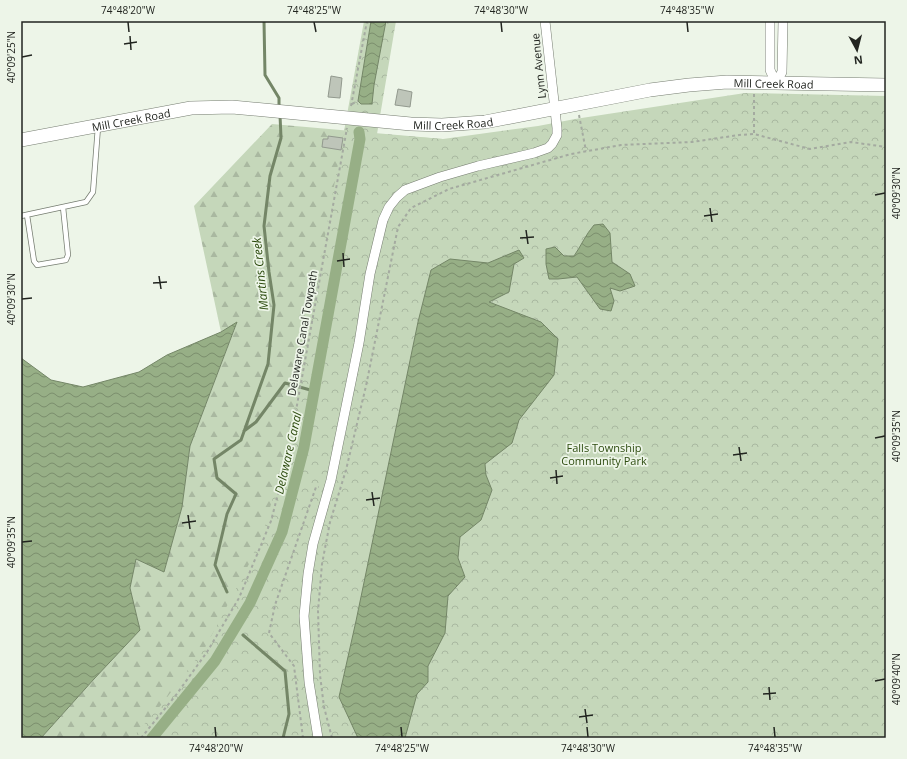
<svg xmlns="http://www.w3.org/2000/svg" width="907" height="759" font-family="'Open Sans',sans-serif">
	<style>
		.forest { fill: url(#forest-firs) }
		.park { fill: url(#park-crowns) }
		.water { fill: url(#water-waves); stroke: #748667 }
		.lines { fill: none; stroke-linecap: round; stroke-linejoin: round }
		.stream { stroke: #748667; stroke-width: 3 }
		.canal { stroke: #97af86; stroke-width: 11 }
		.building { fill: #bec5b9; stroke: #92998e }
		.service-casing { stroke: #767d71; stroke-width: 6 }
		.minor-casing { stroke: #767d71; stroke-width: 10 }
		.secondary-casing { stroke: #767d71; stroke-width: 14 }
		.path { stroke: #a4aaa0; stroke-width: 2; stroke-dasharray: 3 3; stroke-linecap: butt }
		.service { stroke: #fff; stroke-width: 4.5 }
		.minor { stroke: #fff; stroke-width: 9 }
		.secondary { stroke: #fff; stroke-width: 13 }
		.ticks { fill: none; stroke: #222520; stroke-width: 1.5 }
		.labels { text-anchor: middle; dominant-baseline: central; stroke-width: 3.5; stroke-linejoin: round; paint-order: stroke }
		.street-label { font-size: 11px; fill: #222520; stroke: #edf5e8 }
		.park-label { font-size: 11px; fill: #2d4c10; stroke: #edf5e8 }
		.water-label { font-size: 12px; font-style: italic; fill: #2b4a0d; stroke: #edf5e8 }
		.neatline { fill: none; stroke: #222520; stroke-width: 1.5 }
		.ticks-label { font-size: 10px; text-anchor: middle; fill: #222520 }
	</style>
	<defs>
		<pattern id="forest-firs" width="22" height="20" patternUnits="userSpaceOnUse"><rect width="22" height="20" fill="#c5d7ba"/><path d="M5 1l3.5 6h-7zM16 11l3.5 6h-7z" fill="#a9b8a0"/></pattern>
		<pattern id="park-crowns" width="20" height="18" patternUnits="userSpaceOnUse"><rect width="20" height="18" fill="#c5d7ba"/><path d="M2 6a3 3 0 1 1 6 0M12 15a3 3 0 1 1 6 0" fill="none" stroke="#a9b8a0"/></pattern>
		<pattern id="water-waves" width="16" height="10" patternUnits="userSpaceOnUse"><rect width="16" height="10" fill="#97af86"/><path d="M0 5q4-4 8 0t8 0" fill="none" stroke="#7b8e6d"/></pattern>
	</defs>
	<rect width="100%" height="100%" fill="#edf5e8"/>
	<path class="forest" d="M272,124L443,139L376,738H41L94,679L140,630L130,588L136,559L164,572L182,507L190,446L237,323L221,332L194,206Z"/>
	<path class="park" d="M364,21H396L377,134L443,139L538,126L575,119L745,93L886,96V738H132L162,704L206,646L249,564L264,529L286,451Z"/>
	<path class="water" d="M371,21H386L374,85L372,104H361L358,101Z
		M603,224L610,233L612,262L630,274L635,286L620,291L610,288L614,301L611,311L600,309L577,277L558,279H549L546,264V249L555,247L564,256H574C581,246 586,234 594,225Z
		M519,250L524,258L514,264L509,292L489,302L541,322L558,339L554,375L519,420L512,443L485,464L486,475L492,490L481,520L460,537L458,558L465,577L448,596L445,633L428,666V682L417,694L405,738H358L339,697L356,621L418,322L431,270L450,259L488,263Z
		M237,322L190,446L182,507L164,572L136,559L130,588L140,630L94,679L41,738H21V358L51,380L83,387L139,372L167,355L221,332Z"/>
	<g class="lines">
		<path class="stream" d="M264,21L265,75L279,98V108
			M244,431L256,422L285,383L314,391
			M227,592L215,565L227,514L236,494L217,478L214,459L241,440L268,364L274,305L269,272L264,226L270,176L281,138L280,115
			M243,635L285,671L289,714L283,738"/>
		<path class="canal" d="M152,738L215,661L250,603L282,532L304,447L360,139L359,132"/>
	</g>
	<path class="building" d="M331,76L342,78L340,98L328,97Z
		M398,89L412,92L410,107L395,105Z
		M328,136L343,138L341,150L322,147L323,139H328Z"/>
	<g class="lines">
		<defs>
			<path id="service" d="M27,215L34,261L37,265L66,260L68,255L63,207
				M21,216L86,202L93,192L98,127"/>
			<path id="minor" d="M770,21V70L776,83
				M776,83L782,72L783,21
				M318,738L309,682L304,616L308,574L313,544L331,480L359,343L370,274L383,220L389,207L397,197L405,190L440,177L478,166L534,153L548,148L552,144L557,135V128L545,21"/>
			<g id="secondary">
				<path id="s1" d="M21,140L191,108L232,107L411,124L442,125L485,122L650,90L689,85L727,82L886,85"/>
			</g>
		</defs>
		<use href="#service" class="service-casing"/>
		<use href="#minor" class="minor-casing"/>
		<use href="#secondary" class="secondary-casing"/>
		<path class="path" d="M754,94V134
			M352,104L358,101
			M351,106L367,21
			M579,115L586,151
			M141,738L176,695L207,652L239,598L271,521L288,455L347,128
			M303,738L294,666L269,633L275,605L316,487H319
			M332,738L324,707L320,675L318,611L322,564L330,522L346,470L366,386L398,227L411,208L449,189L571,154L621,145L692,142L739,135L754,134L810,149L851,142L886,147"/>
		<use href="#service" class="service"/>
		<use href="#minor" class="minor"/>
		<use href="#secondary" class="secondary"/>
	</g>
	<path class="ticks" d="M128,22L129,32M314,22L316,32M501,22L502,32M687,22L688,32M130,36L131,50M124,44L137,42M22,57L32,55M875,195L885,193M710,208L712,222M704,216L718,214M526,230L528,244M520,238L534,237M343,253L344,267M337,261L350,259M159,276L161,289M153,283L167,282M22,299L32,298M875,438L885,436M739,447L741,461M733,455L747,453M556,470L557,484M550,478L563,476M372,492L374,506M366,500L380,498M188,515L190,529M182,523L196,521M22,542L32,541M875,681L885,679M769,687L770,700M763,694L776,693M585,709L587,723M579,717L593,715M215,727L216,737M401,727L402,737M587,727L588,737M774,727L775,737"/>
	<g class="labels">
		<g class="street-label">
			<text transform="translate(538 66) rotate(-96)">Lynn Avenue</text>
			<text stroke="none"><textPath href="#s1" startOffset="760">Mill Creek Road</textPath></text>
			<text stroke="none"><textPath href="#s1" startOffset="112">Mill Creek Road</textPath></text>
			<text stroke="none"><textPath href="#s1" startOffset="436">Mill Creek Road</textPath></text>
			<text transform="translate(302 333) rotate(-80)">Delaware Canal Towpath</text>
		</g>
		<g class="park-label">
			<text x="604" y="447">Falls Township<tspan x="604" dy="13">Community Park</tspan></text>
		</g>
		<g class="water-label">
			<text transform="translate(260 274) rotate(-96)">Martins Creek</text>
			<text transform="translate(288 453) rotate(-77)">Delaware Canal</text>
		</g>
	</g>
	<rect width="907" height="759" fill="none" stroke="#edf5e8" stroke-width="44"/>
	<g transform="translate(857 50) rotate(173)" stroke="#edf5e8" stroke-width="3" paint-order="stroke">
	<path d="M0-3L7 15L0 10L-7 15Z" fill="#222520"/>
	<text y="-6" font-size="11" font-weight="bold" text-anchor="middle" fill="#222520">N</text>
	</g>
	<rect x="22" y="22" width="863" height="715" class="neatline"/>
	<g class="ticks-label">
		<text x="128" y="14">74°48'20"W</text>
		<text x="314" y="14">74°48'25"W</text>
		<text x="501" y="14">74°48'30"W</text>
		<text x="687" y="14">74°48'35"W</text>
		<text transform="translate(11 57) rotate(-90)" y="4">40°09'25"N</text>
		<text transform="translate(896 193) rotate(-90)" y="4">40°09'30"N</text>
		<text transform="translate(11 299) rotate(-90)" y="4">40°09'30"N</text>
		<text transform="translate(896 436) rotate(-90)" y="4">40°09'35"N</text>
		<text transform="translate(11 542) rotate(-90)" y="4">40°09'35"N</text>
		<text transform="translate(896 679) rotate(-90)" y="4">40°09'40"N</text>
		<text x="216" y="752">74°48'20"W</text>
		<text x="402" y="752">74°48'25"W</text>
		<text x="588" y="752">74°48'30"W</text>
		<text x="775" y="752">74°48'35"W</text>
	</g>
</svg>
